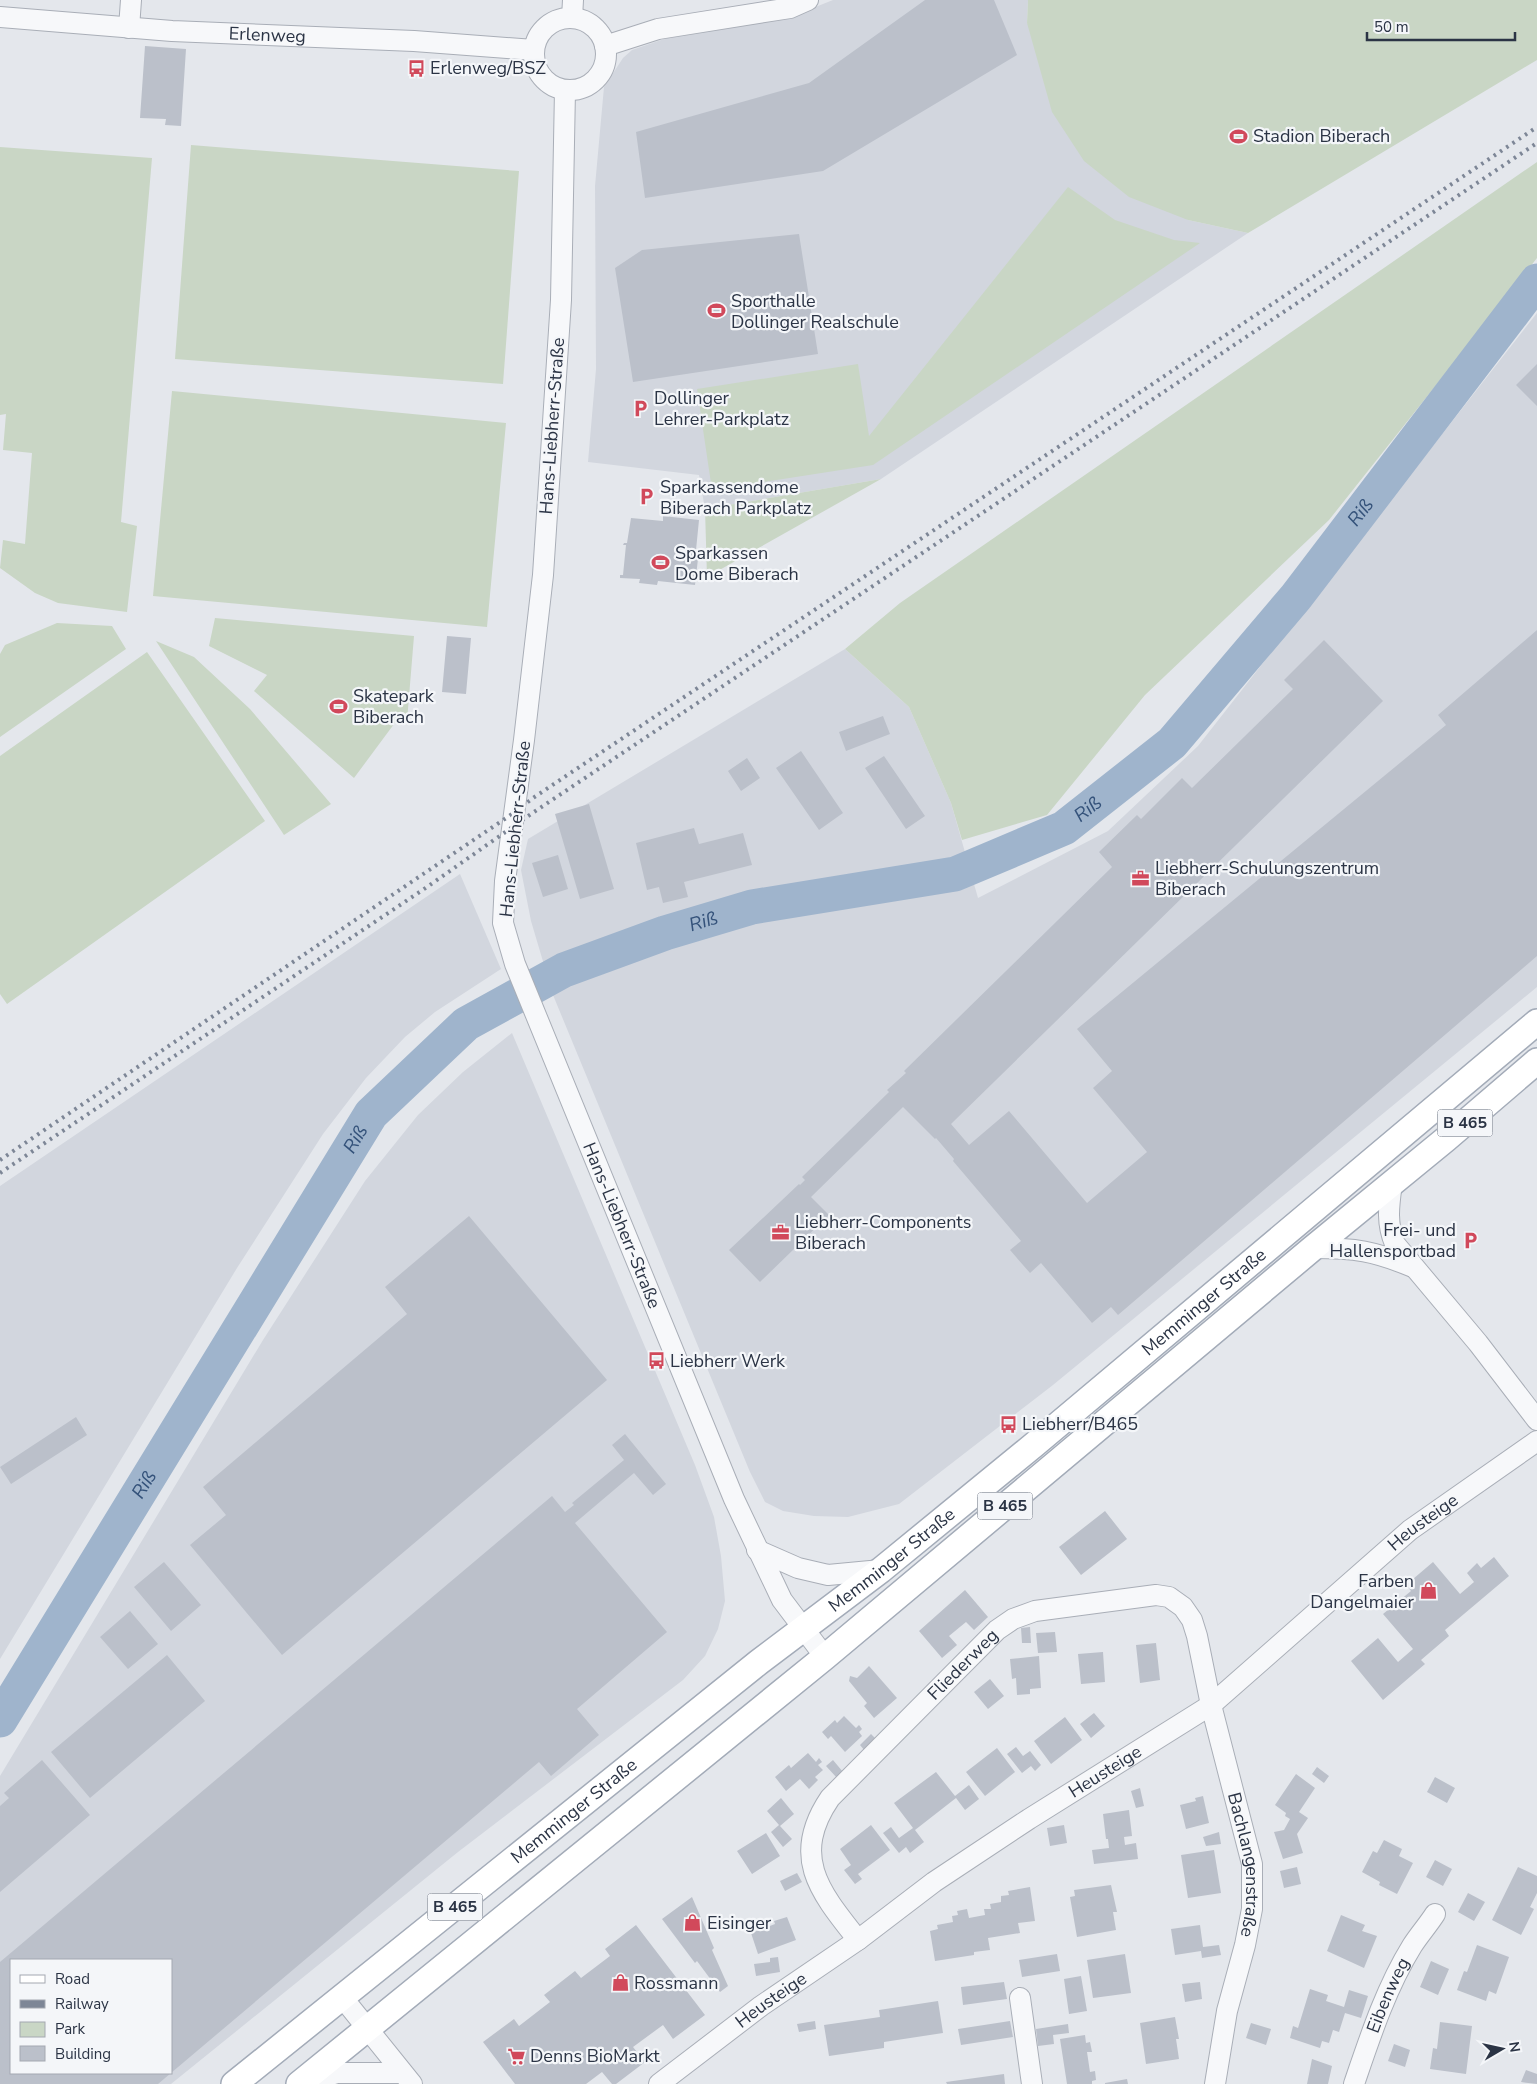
<svg xmlns="http://www.w3.org/2000/svg" width="1537" height="2084" font-family="'Nunito Sans',sans-serif">
	<style>
		.built { fill: #d2d6de; fill-rule: evenodd }
		.green { fill: #c9d6c5 }
		.lines { fill: none; stroke-linecap: round; stroke-linejoin: round }
		.river { stroke: #9fb4cc; stroke-width: 35 }
		.building { fill: #bbc0ca }
		.minor-casing { stroke: #a9aeb7; stroke-width: 22 }
		.major-casing { stroke: #a3abb8; stroke-width: 28 }
		.minor { stroke: #f7f8fa; stroke-width: 20 }
		.major { stroke: #fff; stroke-width: 25 }
		.rail { stroke: #7d8696; stroke-width: 4; stroke-dasharray: 2.5 5; stroke-linecap: butt }
		.labels { text-anchor: middle; dominant-baseline: central; stroke-width: 4.5; stroke-linejoin: round; paint-order: stroke }
		.shield { fill: #f4f6f9; stroke: #676e7b; stroke-width: 1 }
		.shield-label { font-size: 16px; font-weight: bold; fill: #2b3445 }
		.street-label { font-size: 18px; fill: #2b3445; stroke: #f4f6f9 }
		.poi-label { font-size: 18px; fill: #2b3445; stroke: #f4f6f9; text-anchor: start }
		.water-label { font-size: 19px; font-style: italic; fill: #34527a; stroke: #f4f6f9 }
	</style>
	<rect width="100%" height="100%" fill="#e4e7ec"/>
	<path class="built" d="M833,0H1028L1027,23L1188,220L1248,233L881,479L705,509L699,475L588,462L596,369L595,186L604,87L623,58L632,50L667,38L788,18Z
		M1537,313V987L1053,1385L899,1504L848,1517L814,1516L783,1511L765,1502L750,1472L553,995L531,921L521,870L528,839L845,649L909,707L951,803L978,898L1108,831L1198,746Z
		M460,874L501,969L435,1012L405,1037L366,1078L323,1134L237,1268L0,1659V1186Z
		M512,1033L695,1465L714,1517L721,1556L725,1601L718,1629L705,1656L683,1680L458,1852L171,2084H0V1776L263,1340L365,1181L418,1115L463,1072ZM11,1960H171V2073H11Z"/>
	<path class="green" d="M1028,0H1537V60L1248,233L1188,220L1129,197L1084,161L1052,112L1027,23Z
		M191,145L519,171L503,384L175,359Z
		M0,147L152,158L121,522L137,526L127,612L58,603L35,593L0,568L3,540L25,544L32,453L3,450L6,414L0,415Z
		M1537,162V258L1329,520L1145,695L1047,815L962,840L951,803L909,707L845,649L900,603Z
		M1068,187L1115,220L1174,240L1200,243L873,465L712,490L697,389L858,364L869,436Z
		M172,391L506,423L487,627L153,596Z
		M881,479L707,577L705,509Z
		M215,618L414,636L407,721L397,720L354,778L254,691L267,675L209,646Z
		M57,623L112,626L126,649L0,737V654L5,645Z
		M156,641L194,657L250,709L331,804L284,835Z
		M147,652L265,821L7,1004L0,994V756Z"/>
	<g class="lines">
		<path class="river" id="s1" d="M0,1720L371,1114L466,1024L564,970L665,933L752,907L955,874L1064,828L1172,743L1296,597L1537,281"/>
	</g>
	<path class="building" d="M925,0H994L1017,55L823,171L645,198L636,132L809,83Z
		M145,46L186,49L181,126L165,125L166,119L140,118Z
		M799,234L818,354L633,382L615,268L642,250Z
		M1537,364V406L1516,385Z
		M663,516L699,520L696,550H699L695,585L658,581L657,585L639,583L640,579L620,578V575H623L626,545H623L624,543H627L631,518L663,521Z
		M1537,630V956L1118,1315L1111,1307L1092,1323L1041,1263L1030,1273L1010,1250L1021,1241L953,1161L954,1159L936,1138L935,1139L903,1107L811,1197L829,1215L760,1282L729,1250L799,1184L800,1185L805,1180L802,1177L889,1092L887,1090L906,1073L904,1071L1112,867L1099,852L1137,815L1141,819L1182,778L1192,788L1293,689L1284,680L1324,640L1383,701L951,1124L969,1145L1009,1111L1087,1203L1147,1152L1093,1088L1112,1071L1077,1029L1446,725L1438,715Z
		M447,636L471,638L466,694L442,692Z
		M883,716L890,734L846,751L839,732Z
		M801,751L843,813L819,830L776,768Z
		M884,756L925,816L906,829L865,768Z
		M747,758L760,778L741,791L728,771Z
		M589,804L614,889L580,899L555,814Z
		M694,828L699,844L743,833L752,865L684,882L688,897L663,903L659,887L647,890L636,843Z
		M558,855L568,889L543,897L532,863Z
		M469,1216L607,1380L282,1655L190,1545L226,1515L203,1487L407,1314L385,1287Z
		M76,1417L87,1435L11,1484L0,1467Z
		M625,1434L666,1484L653,1495L634,1473L575,1523L667,1632L577,1709L599,1735L551,1776L539,1762L171,2073V1960H11V2073H171L158,2084H0V1962L552,1496L565,1512L574,1505L572,1503L624,1460L612,1445Z
		M1105,1511L1127,1539L1081,1575L1059,1547Z
		M1494,1557L1509,1576L1445,1630L1449,1636L1421,1660L1425,1664L1383,1700L1351,1661L1378,1638L1398,1662L1413,1649L1383,1614L1411,1591L1406,1585L1433,1562L1460,1594L1474,1582L1467,1573L1477,1563L1481,1568Z
		M164,1562L201,1605L171,1631L134,1587Z
		M965,1590L988,1617L974,1630L966,1622L949,1636L957,1645L942,1658L919,1631Z
		M130,1611L158,1644L128,1669L100,1637Z
		M1030,1627L1031,1643H1022L1021,1628Z
		M1055,1632L1057,1652L1038,1653L1036,1633Z
		M1156,1643L1160,1680L1140,1683L1136,1645Z
		M1103,1652L1105,1682L1081,1684L1078,1654Z
		M167,1655L205,1701L90,1798L51,1752Z
		M1039,1656L1041,1688L1030,1689V1694L1017,1695L1016,1678L1012,1679L1010,1659Z
		M869,1666L897,1698L874,1718L864,1706L867,1703L849,1681L850,1676L857,1678Z
		M990,1679L1004,1696L988,1709L974,1692Z
		M1094,1713L1105,1726L1091,1738L1080,1724Z
		M844,1716L856,1728L859,1725L862,1729L859,1732L862,1736L845,1752L831,1736L828,1739L822,1732L835,1720L837,1723Z
		M1065,1717L1082,1740L1051,1764L1034,1741Z
		M871,1734L877,1740L865,1751L860,1745Z
		M1016,1747L1023,1756L1030,1751L1041,1765L1035,1771L1031,1766L1022,1773L1007,1754Z
		M997,1748L1015,1772L985,1796L966,1772Z
		M808,1753L816,1762L819,1758L822,1762L818,1765L823,1770L815,1777L818,1780L809,1789L800,1779L786,1791L775,1777L789,1765L791,1768Z
		M42,1760L90,1815L0,1892V1806L9,1798L4,1793Z
		M833,1760L843,1772L837,1778L826,1766Z
		M1317,1767L1329,1776L1324,1783L1312,1774Z
		M936,1772L955,1796L969,1785L979,1799L965,1810L956,1798L915,1830L924,1842L910,1853L906,1847L899,1853L883,1833L891,1827L899,1838L913,1828L894,1803Z
		M1296,1774L1315,1788L1299,1812L1308,1818L1297,1834L1303,1853L1283,1859L1274,1832L1284,1830L1290,1819L1285,1816L1286,1813L1275,1805Z
		M1435,1777L1455,1788L1447,1803L1427,1792Z
		M1140,1788L1144,1806L1136,1808L1131,1791Z
		M1203,1796L1209,1823L1186,1829L1180,1805L1196,1801L1195,1798Z
		M781,1798L794,1814L780,1826L792,1839L783,1847L771,1832L779,1825L767,1811Z
		M1129,1810L1132,1836L1124,1837L1125,1845L1136,1843L1138,1859L1094,1864L1092,1850L1109,1848L1108,1839H1106L1103,1814Z
		M871,1825L890,1850L858,1874L862,1879L855,1884L844,1870L851,1865L840,1849Z
		M1064,1825L1067,1843L1050,1846L1047,1828Z
		M1219,1832L1221,1844L1206,1846L1203,1837Z
		M766,1833L780,1856L752,1874L737,1851Z
		M1384,1840L1402,1849L1399,1856L1413,1863L1397,1894L1379,1885L1380,1882L1362,1872L1373,1851L1377,1853Z
		M1214,1850L1221,1893L1188,1898L1181,1855Z
		M1435,1860L1452,1869L1443,1886L1426,1877Z
		M1297,1867L1301,1884L1284,1888L1280,1871Z
		M1518,1867L1537,1876V1893L1530,1907L1534,1909L1521,1935L1492,1920Z
		M797,1873L802,1882L785,1891L780,1881Z
		M1111,1885L1117,1912H1113L1116,1930L1077,1937L1070,1897L1075,1896L1074,1890Z
		M1030,1887L1035,1921L1018,1923L1020,1933L988,1938L990,1950L974,1952V1955L935,1961L930,1931L938,1929L937,1925L953,1922L952,1916L958,1915L957,1911L967,1909L969,1918L985,1915L984,1909H991L990,1904L1001,1902V1896L1009,1895L1008,1891Z
		M1468,1893L1485,1902L1474,1921L1458,1912Z
		M692,1897L714,1948L712,1950L728,1986L720,1992L697,1961L695,1963L662,1919Z
		M1341,1915L1365,1925L1362,1931L1377,1936L1364,1968L1327,1951Z
		M787,1917L796,1940L758,1954L751,1933L775,1924L774,1921Z
		M636,1925L705,2015L673,2039L663,2025L633,2047L645,2062L616,2084H612L602,2072L586,2084H515L483,2042L514,2019L519,2026L550,2002L544,1995L575,1971L581,1978L610,1956L605,1949Z
		M1200,1925L1203,1947L1219,1945L1221,1955L1202,1958L1201,1951L1175,1955L1171,1929Z
		M1477,1945L1509,1957L1496,1994L1489,1991L1486,2001L1457,1990L1464,1971L1467,1972Z
		M1057,1954L1060,1971L1022,1977L1019,1960Z
		M1125,1954L1131,1993L1093,1998L1087,1960Z
		M778,1957L780,1972L756,1976L754,1964L770,1962V1958Z
		M1431,1961L1449,1969L1438,1995L1420,1987Z
		M1081,1976L1087,2011L1069,2014L1064,1979Z
		M1004,1982L1007,1999L963,2005L961,1987Z
		M1200,1982L1202,1999L1185,2002L1182,1984Z
		M1310,1989L1328,1995L1326,2001L1344,2007L1349,1990L1368,1996L1361,2018L1345,2013L1339,2032L1333,2030L1329,2043L1322,2041L1320,2048L1290,2038L1293,2026L1298,2028Z
		M938,2001L943,2033L884,2042V2048L829,2056L824,2025L880,2017L879,2010Z
		M1175,2017L1179,2039H1176L1179,2059L1146,2064L1140,2023Z
		M815,2021L816,2029L799,2032L797,2024Z
		M1010,2021L1013,2037L961,2045L958,2029Z
		M1440,2022L1472,2026L1466,2074L1430,2069L1433,2048L1437,2049Z
		M1251,2023L1271,2029L1266,2045L1246,2038Z
		M1068,2024L1069,2033L1053,2035L1054,2044L1038,2046L1036,2029Z
		M1085,2035L1086,2043L1090,2042L1092,2052H1087L1090,2072L1095,2071L1096,2080L1092,2081V2084H1067L1060,2039Z
		M1394,2044L1410,2050L1405,2067L1388,2061Z
		M1312,2059L1332,2066L1328,2084H1307Z
		M1526,2070L1537,2074V2084L1521,2082Z
		M1004,2074L1005,2084H947L946,2082Z
		M1127,2079L1128,2084H1105V2083Z"/>
	<g class="lines">
		<defs>
			<g id="minor">
				<path id="s2" d="M0,17L172,31L414,41L534,50"/>
				<path d="M572,18L573,0"/>
				<circle cx="570" cy="54" r="36"/>
				<path d="M129,28L131,0"/>
				<path d="M605,46L658,29L790,8L808,0"/>
				<path id="s3" d="M565,90L561,300L543,575L524,740L505,881L503,923L515,964L734,1499L782,1600L825,1657"/>
				<path d="M1392,1183C1389,1205 1386,1223 1395,1244L1478,1343L1537,1420"/>
				<path d="M1313,1248C1355,1248 1374,1251 1413,1267"/>
				<path d="M757,1550L798,1568L828,1575L881,1570"/>
				<path id="s4" d="M858,1940C820,1892 790,1857 830,1798L997,1630L1013,1619L1035,1611L1156,1595L1169,1597L1183,1607L1192,1620L1197,1636L1211,1705L1252,1864V1909L1245,1945L1227,2011L1215,2084"/>
				<path d="M342,1997L412,2084"/>
				<path d="M1020,1998L1032,2084"/>
				<path d="M304,2083L337,2073H402"/>
				<path id="s5" d="M659,2084L761,2006L858,1940L934,1882L1029,1819L1211,1705L1410,1530L1537,1441"/>
				<path id="s6" d="M1354,2084C1370,2037 1386,1988 1412,1946C1419,1935 1428,1925 1435,1914"/>
			</g>
			<g id="major">
				<path id="s7" d="M234,2084L759,1662L881,1570L1035,1444L1537,1022"/>
				<path d="M299,2084L825,1657L1313,1248L1446,1139L1537,1061"/>
			</g>
		</defs>
		<use href="#minor" class="minor-casing"/>
		<use href="#major" class="major-casing"/>
		<use href="#minor" class="minor"/>
		<use href="#major" class="major"/>
		<path class="rail" d="M0,1160L515,812L533,798L1537,127
			M0,1173L427,887L531,814L1537,143"/>
	</g>
	<defs>
		<symbol id="bus-bare" viewBox="-9 -9 18 18"><path d="M-5-6H5V4H4V6H2V4H-2V6H-4V4H-5ZM-3.5-4V0h7V-4ZM-3.5 1.2v1.5H-2V1.2ZM2 1.2v1.5H3.5V1.2Z" fill="#d1495b" stroke="#f4f6f9" stroke-width="2.5" paint-order="stroke"/></symbol>
		<symbol id="stadium-bare" viewBox="-9 -9 18 18"><path d="M0-5a6.5 5 0 1 0 0 10a6.5 5 0 1 0 0-10ZM-3.5-1.8h7v3.6h-7Z" fill="#d1495b" stroke="#f4f6f9" stroke-width="2.5" paint-order="stroke"/></symbol>
		<symbol id="parking-bare" viewBox="-9 -9 18 18"><path d="M-3.5-5.5H1a3.5 3.5 0 0 1 0 7H-1V5.5H-3.5ZM-1-3.4V-.6H.8a1.4 1.4 0 0 0 0-2.8Z" fill="#d1495b" stroke="#f4f6f9" stroke-width="2.5" paint-order="stroke"/></symbol>
		<symbol id="office-bare" viewBox="-9 -9 18 18"><path d="M-6-3h4V-5.5h4V-3h4V5H-6ZM-1-4.5V-3h2v-1.5ZM-6 0V1H6V0Z" fill="#d1495b" stroke="#f4f6f9" stroke-width="2.5" paint-order="stroke"/></symbol>
		<symbol id="shop-bare" viewBox="-9 -9 18 18"><path d="M-5-2.5h2.3a2.7 3.5 0 0 1 5.4 0H5L5.5 6h-11ZM-1.5-2.5h3a1.5 2.3 0 0 0-3 0Z" fill="#d1495b" stroke="#f4f6f9" stroke-width="2.5" paint-order="stroke"/></symbol>
		<symbol id="supermarket-bare" viewBox="-9 -9 18 18"><path d="M-6-5.5h2.5l.6 2H6L4.5 2H-2.5L-4.4-4H-6ZM-1.5 3.2a1.3 1.3 0 1 0 .1 0ZM3 3.2a1.3 1.3 0 1 0 .1 0Z" fill="#d1495b" stroke="#f4f6f9" stroke-width="2.5" paint-order="stroke"/></symbol>
	</defs>
	<g fill-rule="evenodd">
		<use href="#bus-bare" x="404" y="56" width="25" height="25"/>
		<use href="#stadium-bare" x="1226" y="124" width="25" height="25"/>
		<use href="#stadium-bare" x="704" y="298" width="25" height="25"/>
		<use href="#parking-bare" x="628" y="396" width="25" height="25"/>
		<use href="#parking-bare" x="634" y="484" width="25" height="25"/>
		<use href="#stadium-bare" x="648" y="550" width="25" height="25"/>
		<use href="#stadium-bare" x="326" y="694" width="25" height="25"/>
		<use href="#office-bare" x="1128" y="866" width="25" height="25"/>
		<use href="#office-bare" x="768" y="1220" width="25" height="25"/>
		<use href="#parking-bare" x="1458" y="1228" width="25" height="25"/>
		<use href="#bus-bare" x="644" y="1348" width="25" height="25"/>
		<use href="#bus-bare" x="996" y="1412" width="25" height="25"/>
		<use href="#shop-bare" x="1416" y="1578" width="25" height="25"/>
		<use href="#shop-bare" x="680" y="1910" width="25" height="25"/>
		<use href="#shop-bare" x="608" y="1970" width="25" height="25"/>
		<use href="#supermarket-bare" x="504" y="2044" width="25" height="25"/>
	</g>
	<g class="labels">
		<g class="shield">
			<rect x="1437.5" y="1109.5" width="55" height="27" rx="4"/>
			<rect x="977.5" y="1492.5" width="55" height="27" rx="4"/>
			<rect x="427.5" y="1893.5" width="55" height="27" rx="4"/>
		</g>
		<g class="shield-label">
			<text x="1465" y="1123">B 465</text>
			<text x="1005" y="1506">B 465</text>
			<text x="455" y="1907">B 465</text>
		</g>
		<g class="street-label">
			<text stroke="none"><textPath href="#s2" startOffset="268">Erlenweg</textPath></text>
			<text transform="translate(552 426) rotate(-86)">Hans-Liebherr-Straße</text>
			<text transform="translate(515 829) rotate(-84)">Hans-Liebherr-Straße</text>
			<text stroke="none"><textPath href="#s3" startOffset="1161">Hans-Liebherr-Straße</textPath></text>
			<text stroke="none"><textPath href="#s7" startOffset="1246">Memminger Straße</textPath></text>
			<text stroke="none"><textPath href="#s5" startOffset="950">Heusteige</textPath></text>
			<text stroke="none"><textPath href="#s7" startOffset="841">Memminger Straße</textPath></text>
			<text stroke="none"><textPath href="#s4" startOffset="348">Fliederweg</textPath></text>
			<text stroke="none"><textPath href="#s5" startOffset="545">Heusteige</textPath></text>
			<text stroke="none"><textPath href="#s7" startOffset="436">Memminger Straße</textPath></text>
			<text stroke="none"><textPath href="#s4" startOffset="859">Bachlangenstraße</textPath></text>
			<text stroke="none"><textPath href="#s6" startOffset="95">Eibenweg</textPath></text>
			<text stroke="none"><textPath href="#s5" startOffset="140">Heusteige</textPath></text>
		</g>
		<g class="poi-label">
			<text x="430" y="68">Erlenweg/BSZ</text>
			<text x="1253" y="136">Stadion Biberach</text>
			<text x="731" y="301">Sporthalle<tspan x="731" dy="21">Dollinger Realschule</tspan></text>
			<text x="654" y="398">Dollinger<tspan x="654" dy="21">Lehrer-Parkplatz</tspan></text>
			<text x="660" y="487">Sparkassendome<tspan x="660" dy="21">Biberach Parkplatz</tspan></text>
			<text x="675" y="553">Sparkassen<tspan x="675" dy="21">Dome Biberach</tspan></text>
			<text x="353" y="696">Skatepark<tspan x="353" dy="21">Biberach</tspan></text>
			<text x="1155" y="868">Liebherr-Schulungszentrum<tspan x="1155" dy="21">Biberach</tspan></text>
			<text x="795" y="1222">Liebherr-Components<tspan x="795" dy="21">Biberach</tspan></text>
			<text x="1456" y="1230" text-anchor="end">Frei- und<tspan x="1456" dy="21">Hallensportbad</tspan></text>
			<text x="670" y="1361">Liebherr Werk</text>
			<text x="1022" y="1424">Liebherr/B465</text>
			<text x="1414" y="1581" text-anchor="end">Farben<tspan x="1414" dy="21">Dangelmaier</tspan></text>
			<text x="707" y="1923">Eisinger</text>
			<text x="634" y="1983">Rossmann</text>
			<text x="530" y="2056">Denns BioMarkt</text>
		</g>
		<g class="water-label">
			<text stroke="none"><textPath href="#s1" startOffset="1911">Riß</textPath></text>
			<text stroke="none"><textPath href="#s1" startOffset="1506">Riß</textPath></text>
			<text stroke="none"><textPath href="#s1" startOffset="1101">Riß</textPath></text>
			<text stroke="none"><textPath href="#s1" startOffset="681">Riß</textPath></text>
			<text stroke="none"><textPath href="#s1" startOffset="276">Riß</textPath></text>
		</g>
	</g>
	<rect x="10" y="1959" width="162" height="115" fill="#f4f6f9" stroke="#a4a8b1"/>
	<rect x="20" y="1975" width="25" height="8" fill="#ffffff" stroke="#a4a8b1"/>
	<text x="55" y="1984" font-size="15" fill="#2b3445">Road</text>
	<rect x="20" y="2000" width="25" height="8" fill="#7d8696" stroke="#a4a8b1"/>
	<text x="55" y="2009" font-size="15" fill="#2b3445">Railway</text>
	<rect x="20" y="2022" width="25" height="15" fill="#c9d6c5" stroke="#a4a8b1"/>
	<text x="55" y="2034" font-size="15" fill="#2b3445">Park</text>
	<rect x="20" y="2046" width="25" height="15" fill="#bbc0ca" stroke="#a4a8b1"/>
	<text x="55" y="2059" font-size="15" fill="#2b3445">Building</text>
	<g transform="translate(1502 2049) rotate(81)" stroke="#f4f6f9" stroke-width="4" paint-order="stroke">
	<path d="M0-4L9 19L0 12L-9 19Z" fill="#2b3445"/>
	<text y="-8" font-size="14" font-weight="bold" text-anchor="middle" fill="#2b3445">N</text>
	</g>
	<path d="M1367 32v8h148v-8" fill="none" stroke="#2b3445" stroke-width="2.5"/>
	<text x="1374" y="32" font-size="15" fill="#2b3445" stroke="#f4f6f9" stroke-width="4" paint-order="stroke">50 m</text>
</svg>
